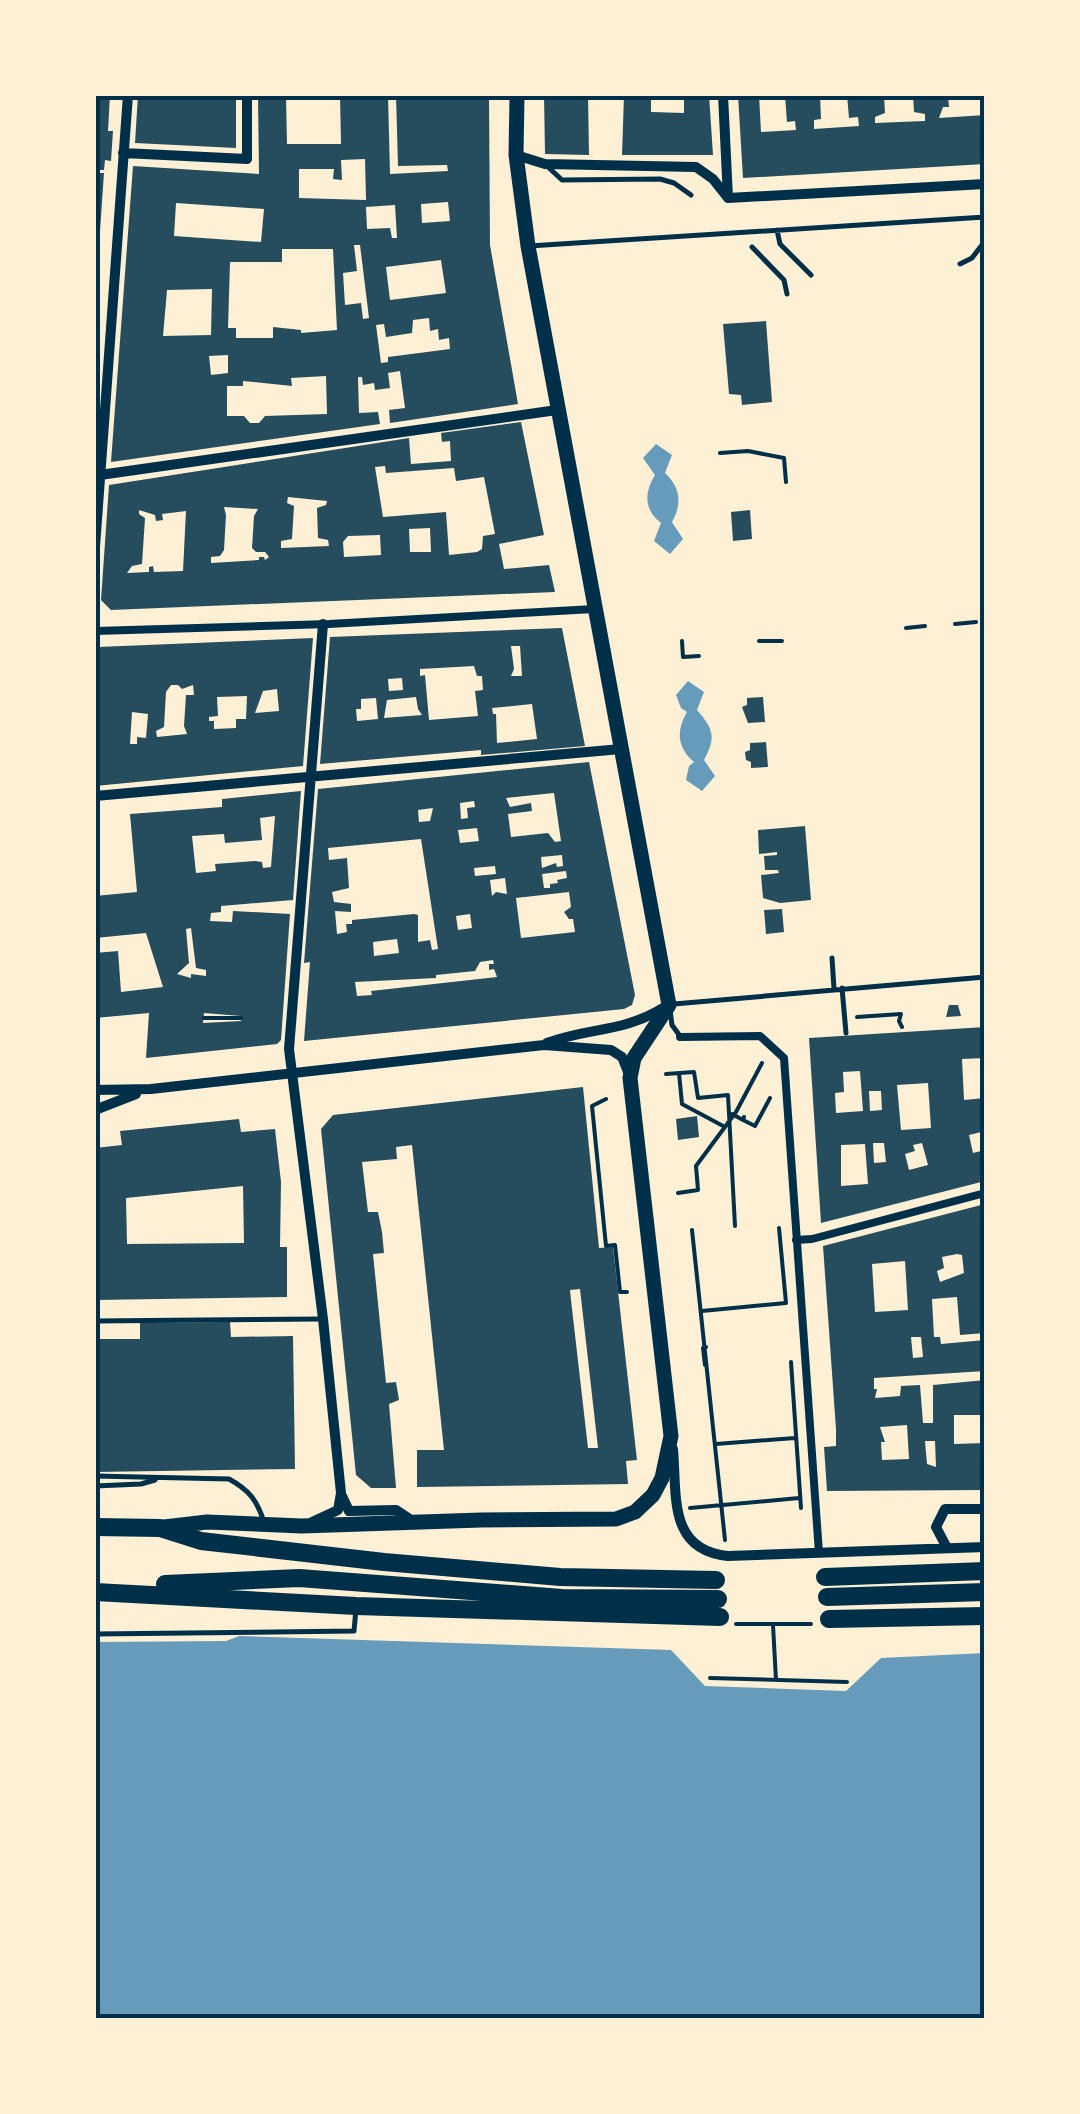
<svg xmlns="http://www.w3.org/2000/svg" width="1080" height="2114" font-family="'Sofia Sans Condensed',sans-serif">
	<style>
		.water { fill: #669bbc }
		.building { fill: #264d5e; fill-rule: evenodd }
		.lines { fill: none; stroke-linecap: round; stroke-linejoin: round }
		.path { stroke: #003049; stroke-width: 4 }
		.service { stroke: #003049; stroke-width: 5 }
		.pedestrian { stroke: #003049; stroke-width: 8 }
		.minor { stroke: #003049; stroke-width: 10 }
		.secondary { stroke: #003049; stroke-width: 15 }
		.primary { stroke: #003049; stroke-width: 18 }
		.neatline { fill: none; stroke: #003049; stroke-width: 4 }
	</style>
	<rect width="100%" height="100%" fill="#fdf0d5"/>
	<path class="water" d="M656,444L672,455L665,473C681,488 682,504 672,522L683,539L670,554L654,541L661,523C644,510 644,493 655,475L643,458Z
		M688,681L704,692L697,710C714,729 716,738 704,760L715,776L702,791L686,780L689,766L694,762C677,748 676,730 687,712L681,708L676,695Z
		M239,1636L671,1650L705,1686L846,1691L881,1658L985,1653V2019H95V1642L226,1641Z"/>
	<path class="building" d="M95,95H110L108,131H113L111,161L105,160L104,170H95Z
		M138,95H236V148L135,143Z
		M258,95L286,97L287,144H341L340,95H388L390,174L448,171L447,165L398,166L396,95H489L490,245L518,404L390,423L389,410L405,408L400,371L388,373L390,388L375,390L374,383L363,385L362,377H358L359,413L378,412L380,424L111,462L133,166L259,174ZM365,159L366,200L299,198V169H334L333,179L342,180L341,160ZM448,202L450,221L422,223L421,204ZM176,203L264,209L261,242L174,236ZM395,205L397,238H392L390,228L367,229L366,207ZM354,245H360L369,318L363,319L361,303L345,305L343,273L357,271ZM282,249H333L337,330L301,333V330L273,327V338H236V328H228L230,262H282ZM441,260L446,293L390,300L386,267ZM212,289L211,335L163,336L167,290ZM429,318L430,331L438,329L439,340L449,338L450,349L388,357V362L381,363L376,325L384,324L386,337L412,333L413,320ZM228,355V373L211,375L209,356ZM326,376L327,414L265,416L259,423H250L244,416H227V386H243V381L292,386L291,378Z
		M544,95H588L589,155L545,154Z
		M624,95H651V112L684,113V95H709L713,155H622Z
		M738,95H759L761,132L796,130L795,121L787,122L785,96L820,95L821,119L814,120V129L859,126L858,117L849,118L847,95H884L885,113L875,117V123L925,121V114L914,112L913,95H948L949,107H943L939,118L985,115V164L743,178Z
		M95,173H104L98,260H95Z
		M766,321L772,402L742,405L741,395L729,394L723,324Z
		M521,422L544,535L499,544L504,569L549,565L555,592L111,610L101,600L109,485L409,438L411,464L451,461L450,441L442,442L441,433ZM385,466L386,473L454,468L456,481L484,477L495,534L483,536L482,549L477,552L449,555L446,512L383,517L375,467ZM288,497L327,501L326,505L317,508L318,538L328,540L329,546L281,548V541L292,539L294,506L287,503ZM224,507L258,509L254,516L252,548L256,552H265L269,557L265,560L264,557H259V560L211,563V557L220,556L224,550L226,515ZM139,510L155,515L156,521L163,520L162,514L186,511L183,571L154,572L153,566L149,567V572L127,573L132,566L142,564L145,518L139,514ZM430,528L431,552H410L409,529ZM380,535L381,555L344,557L343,542L348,536Z
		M750,510L752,539L733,541L731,512Z
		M562,628L585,746L481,755V750L320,764L330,637ZM511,646H520L522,676H511L514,669ZM474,666L477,676H482L483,690L475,691L478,716L429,720L425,675L420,676V669ZM402,678L403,690L389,691L388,679ZM416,697L418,709L422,715L384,718L387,700ZM376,698L378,719L357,721L356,709H361V699ZM532,704L537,739L497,743L496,714H493L492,708Z
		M313,638L303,766L95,786L98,647ZM178,685L182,689L193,685L194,695H186L184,726L187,734L157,737L156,731L164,727L166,692L171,685ZM277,689L279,711L255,713L263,691ZM247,696L246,719H236V728L214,729V721H209V717L218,716L217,697ZM132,712L148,714L146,738L137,737V744H130Z
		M763,697L765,722L748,723L742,707L747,705V698Z
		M766,742L768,767L751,768V762L746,760L745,752L750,750V743Z
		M589,762L635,995L632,1005L624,1009L304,1041L310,962L304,963L318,789ZM554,793L561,841L555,842L548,833L511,837L508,814L532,811L531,803L510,807L506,798ZM474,801L475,807L467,808L468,818L461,819L460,803ZM433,808L430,821L419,822L418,810ZM477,828L479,841L460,843L458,830ZM421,839L438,949L432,950L430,940L418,942V915L414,914L352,920V924H346L347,932L337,934L335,911L351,912V904L334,902L332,892L349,888L347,858L329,860L328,848ZM562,855L563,866L557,867L556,863L542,868L541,857ZM495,866L496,874L475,876L474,868ZM566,871L567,878L557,880L558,883L550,884V888H544L542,874ZM505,878L507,894L496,892L492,896L490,880ZM569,892L571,907L564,912L569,919H573L575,932L521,938L516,898ZM470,914L472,928L458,930L456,916ZM397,939L399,953L374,956L373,942ZM493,960L494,964H489V970L494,969L497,977L371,991L372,995L357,996L355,982L436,978V975L475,971L480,962Z
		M301,791L293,900L221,906V912L211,913L210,921L232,922L233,911L290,914L281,1040L277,1044L146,1058L149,1013L95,1018V994H99L95,953L118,951L121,992L163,987L146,933L95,938V896L137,892L130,814L222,807V799ZM275,816L271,867L263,868L262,862L255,861L215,864L216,871L196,873L192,836L224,834L225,843L262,840L260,818ZM191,928L196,968L206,970V976L191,974V978L177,974L189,963L186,929ZM204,1013L241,1016V1021L203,1023Z
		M805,826L811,900L780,903L763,898L761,875L779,873L778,870H765L764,856L777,855V852L759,854L758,830Z
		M782,909L784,932L766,934L764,910Z
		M949,1005H958L961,1016L946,1017Z
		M985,1027V1058L962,1059L964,1100L985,1098V1131L969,1135L973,1153L985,1150V1181L821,1223L809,1038ZM860,1071L863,1111L836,1113L835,1093L844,1092L843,1072ZM928,1083L931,1128L901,1130L897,1085ZM869,1091H881L882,1110L870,1111ZM873,1143H884L886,1162L874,1163ZM922,1143L928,1165L909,1170L905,1154L915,1151L913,1145ZM865,1144L868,1184L841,1186V1145Z
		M583,1087L599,1248L613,1247L637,1460L626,1461L628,1484L417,1487V1450H444L412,1145L396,1147L397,1159L362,1162L368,1212H378L382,1232L384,1253L373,1254L386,1383L396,1382L399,1400L389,1404L396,1488H371L356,1475L321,1129L333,1115ZM580,1289L598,1448H588L571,1300L570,1290Z
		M697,1116L699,1137L678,1140L676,1119Z
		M239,1119L241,1132L275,1129L281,1182L280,1247H287V1297L95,1300V1148L122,1145L120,1131ZM243,1186L244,1243L127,1244L126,1198Z
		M985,1204V1245H982L985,1256V1333L960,1335L957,1297L932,1299L934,1337H940L941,1344L985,1340V1371L874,1378V1389H877L875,1398L900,1396L901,1386L920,1385L923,1423H933V1385L985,1380V1415H954V1444L985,1443V1490L827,1491L824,1447L836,1446V1429L823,1246ZM957,1254L962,1255L964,1273L940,1282L937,1271L944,1268L942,1257ZM905,1261L908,1310L875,1312L872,1264ZM911,1337H921L923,1357L913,1358ZM907,1425L909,1459L882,1460L881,1442H885L880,1427ZM925,1441H935L936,1467L927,1464Z
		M230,1322L231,1337L293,1336L295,1469L95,1472V1339H140V1323Z"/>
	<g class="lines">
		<path class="path" d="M720,453L748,451L784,458L786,482
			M955,624L976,622
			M906,628L925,626
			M682,641L683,657L699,656
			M759,641H782
			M857,1017L901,1014L899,1021L902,1027
			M204,1018H241
			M679,1073L682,1104L725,1127
			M666,1074L694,1072L698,1098L728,1095L735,1226
			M606,1099L592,1106L606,1246L615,1245L620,1292H627
			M732,1114L743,1120L744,1117
			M743,1120L755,1126L770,1098
			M678,1193L698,1190L696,1166L736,1112L762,1063
			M779,1228L786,1303
			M692,1230L725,1540
			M702,1311L786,1303
			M791,1362L801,1508
			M705,1365L703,1348L706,1347
			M716,1444L795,1438
			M690,1508L799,1498
			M736,1624H811
			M773,1625L776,1680
			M710,1678L847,1682"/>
		<path class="service" d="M547,166L562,180L660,179L674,183L691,195
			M777,230L780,244L811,275
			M529,246L985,217
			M752,247L784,280L787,294
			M960,264L972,258L985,241
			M832,958L834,989
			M842,988L846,1033
			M674,1004L985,977
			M670,1010L672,1025L680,1036
			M95,1321L322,1319
			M95,1476L229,1479C249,1490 257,1500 264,1522
			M95,1486L141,1484L155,1480
			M95,1634L354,1631L356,1609"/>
		<path class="pedestrian" d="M95,631L329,624L594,609
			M680,1037L760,1036L784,1058L819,1553
			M796,1240L812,1239L985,1193"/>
		<path class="minor" d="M723,95L728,198
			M123,153L247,159V95
			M516,155L545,164L696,167L713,179L728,198
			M728,198L985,184
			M100,475L557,410
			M95,547L128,95
			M95,796L621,749
			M547,1043C589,1027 622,1033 663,1008
			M95,1090L151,1089L544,1045L611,1050L622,1057L630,1077
			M95,1110L136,1094
			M673,1449C677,1496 668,1550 728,1556L985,1547
			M341,1494L349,1511L396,1510L411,1520
			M312,1522L338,1510L341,1493L323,1319L289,1049L323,624
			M947,1548L936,1527L945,1509H985"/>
		<path class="secondary" d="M164,1527L207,1522L302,1526L481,1520L616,1519L635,1512L653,1495L662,1478L671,1436L630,1078L634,1058L669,1005L528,246L516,155L517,95"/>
		<path class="primary" d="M95,1527L160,1528L201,1541L384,1562L560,1577L716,1580
			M825,1577L985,1571
			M165,1584L299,1578L562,1598L718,1599
			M95,1592L356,1606L720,1617
			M827,1597L985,1592
			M829,1619L985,1616"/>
	</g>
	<rect width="1080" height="2114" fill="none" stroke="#fdf0d5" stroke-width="195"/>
	<rect x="98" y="98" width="884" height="1918" class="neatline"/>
</svg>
